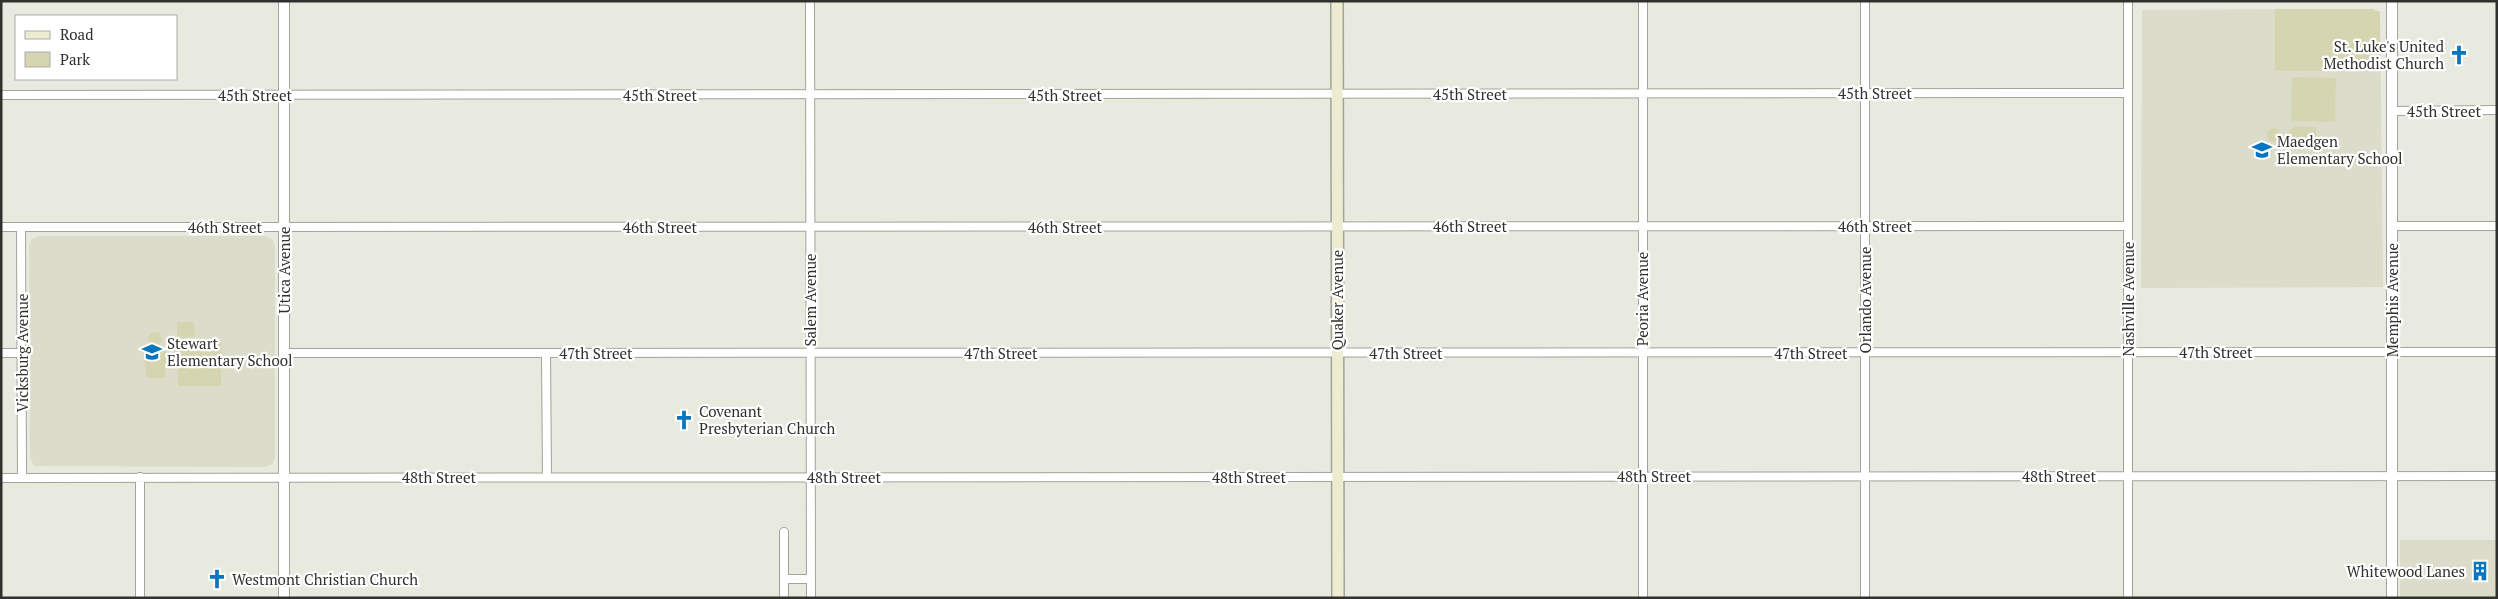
<svg xmlns="http://www.w3.org/2000/svg" width="2498" height="599" font-family="'PT Serif',serif">
	<style>
		.built { fill: #dcdccb }
		.green { fill: #d5d6b1 }
		.lines { fill: none; stroke-linecap: round; stroke-linejoin: round }
		.minor-casing { stroke: #a2a399; stroke-width: 10 }
		.tertiary-casing { stroke: #a2a399; stroke-width: 12 }
		.secondary-casing { stroke: #a2a399; stroke-width: 14 }
		.minor { stroke: #fff; stroke-width: 8 }
		.tertiary { stroke: #fff; stroke-width: 10 }
		.secondary { stroke: #edecd1; stroke-width: 11 }
		.labels { text-anchor: middle; dominant-baseline: central; stroke-width: 4.5; stroke-linejoin: round; paint-order: stroke }
		.poi-label { font-size: 15px; fill: #30302d; stroke: #fff; text-anchor: start }
		.street-label { font-size: 15px; fill: #30302d; stroke: #fff }
	</style>
	<rect width="100%" height="100%" fill="#e8e9df"/>
	<path class="built" d="M2372,9L2380,12L2383,287L2141,288L2142,10Z
		M40,236H266L272,239L275,245V458L272,464L265,467L34,466L30,458L29,246L32,239Z
		M2400,540H2497V598H2400Z"/>
	<path class="green" d="M2275,9H2372L2380,12V71H2275Z
		M2292,77L2336,78L2335,122L2291,121Z
		M2294,126L2316,127L2317,144L2291,150L2287,143V134Z
		M2267 135a7 7 0 1 1 14 0a7 7 0 1 1-14 0Z
		M177,322H194L195,337L177,338Z
		M148 339a7 7 0 1 1 14 0a7 7 0 1 1-14 0Z
		M178,343H221V386H178Z
		M163,346L167,355L165,378H147L143,354L146,347Z"/>
	<g class="lines">
		<defs>
			<path id="minor" d="M810,1L811,598
				M1643,1V598
				M1865,1V598
				M2128,1V598
				M1,95L2128,93
				M2392,111L2497,110
				M2392,226H2497
				M1,227L2128,226
				M21,227L22,478
				M1,353H22
				M285,353L2497,352
				M546,353L547,477
				M1,478L2497,476
				M784,532V598
				M784,579H811
				M140,598V477"/>
			<path id="tertiary" d="M284,598V1
				M2392,598V1"/>
			<path id="secondary" d="M1337,1L1338,598"/>
		</defs>
		<use href="#minor" class="minor-casing"/>
		<use href="#tertiary" class="tertiary-casing"/>
		<use href="#secondary" class="secondary-casing"/>
		<use href="#minor" class="minor"/>
		<use href="#tertiary" class="tertiary"/>
		<use href="#secondary" class="secondary"/>
	</g>
	<defs>
		<symbol id="church-bare" viewBox="-9 -9 18 18"><path d="M-1.2-6h2.4v3.5h3.3v2.4h-3.3V6h-2.4V-.1h-3.3v-2.4h3.3Z" fill="#0676c0" stroke="#fff" stroke-width="2.5" paint-order="stroke"/></symbol>
		<symbol id="school-bare" viewBox="-9 -9 18 18"><path d="M0-5L7-2L0 1L-7-2ZM-4 1L0 2.5L4 1V4Q0 6-4 4Z" fill="#0676c0" stroke="#fff" stroke-width="2.5" paint-order="stroke"/></symbol>
		<symbol id="building-bare" viewBox="-9 -9 18 18"><path d="M-4-6H4V6H1V3H-1V6H-4ZM-2.5-4.3h1.7v1.8h-1.7ZM.8-4.3h1.7v1.8H.8ZM-2.5-1h1.7V.8h-1.7ZM.8-1h1.7V.8H.8Z" fill="#0676c0" stroke="#fff" stroke-width="2.5" paint-order="stroke"/></symbol>
	</defs>
	<g fill-rule="evenodd">
		<use href="#church-bare" x="2445" y="41" width="28" height="28"/>
		<use href="#school-bare" x="2248" y="136" width="28" height="28"/>
		<use href="#school-bare" x="138" y="338" width="28" height="28"/>
		<use href="#church-bare" x="670" y="406" width="28" height="28"/>
		<use href="#building-bare" x="2466" y="557" width="28" height="28"/>
		<use href="#church-bare" x="203" y="565" width="28" height="28"/>
	</g>
	<g class="labels">
		<g class="poi-label">
			<text x="2444" y="46" text-anchor="end">St. Luke's United<tspan x="2444" dy="17">Methodist Church</tspan></text>
			<text x="2277" y="141">Maedgen<tspan x="2277" dy="17">Elementary School</tspan></text>
			<text x="167" y="343">Stewart<tspan x="167" dy="17">Elementary School</tspan></text>
			<text x="699" y="411">Covenant<tspan x="699" dy="17">Presbyterian Church</tspan></text>
			<text x="2465" y="571" text-anchor="end">Whitewood Lanes</text>
			<text x="232" y="579">Westmont Christian Church</text>
		</g>
		<g class="street-label">
			<text x="1875" y="93">45th Street</text>
			<text x="1470" y="94">45th Street</text>
			<text x="255" y="95">45th Street</text>
			<text x="660" y="95">45th Street</text>
			<text x="1065" y="95">45th Street</text>
			<text x="2444" y="111">45th Street</text>
			<text x="1470" y="226">46th Street</text>
			<text x="1875" y="226">46th Street</text>
			<text x="225" y="227">46th Street</text>
			<text x="660" y="227">46th Street</text>
			<text x="1065" y="227">46th Street</text>
			<text transform="translate(284 270) rotate(-90)">Utica Avenue</text>
			<text transform="translate(1642 299) rotate(-90)">Peoria Avenue</text>
			<text transform="translate(2128 299) rotate(-90)">Nashville Avenue</text>
			<text transform="translate(810 300) rotate(-90)">Salem Avenue</text>
			<text transform="translate(1337 300) rotate(-90)">Quaker Avenue</text>
			<text transform="translate(1865 300) rotate(-90)">Orlando Avenue</text>
			<text transform="translate(2392 300) rotate(-90)">Memphis Avenue</text>
			<text x="2216" y="352">47th Street</text>
			<text transform="translate(22 353) rotate(-90)">Vicksburg Avenue</text>
			<text x="596" y="353">47th Street</text>
			<text x="1001" y="353">47th Street</text>
			<text x="1406" y="353">47th Street</text>
			<text x="1811" y="353">47th Street</text>
			<text x="1654" y="476">48th Street</text>
			<text x="2059" y="476">48th Street</text>
			<text x="439" y="477">48th Street</text>
			<text x="844" y="477">48th Street</text>
			<text x="1249" y="477">48th Street</text>
		</g>
	</g>
	<rect width="2498" height="599" fill="none" stroke="#30302d" stroke-width="5"/>
	<rect x="15" y="15" width="162" height="65" fill="#ffffff" stroke="#acacab"/>
	<rect x="25" y="31" width="25" height="8" fill="#edecd1" stroke="#acacab"/>
	<text x="60" y="40" font-size="15" fill="#30302d">Road</text>
	<rect x="25" y="52" width="25" height="15" fill="#d5d6b1" stroke="#acacab"/>
	<text x="60" y="65" font-size="15" fill="#30302d">Park</text>
</svg>
